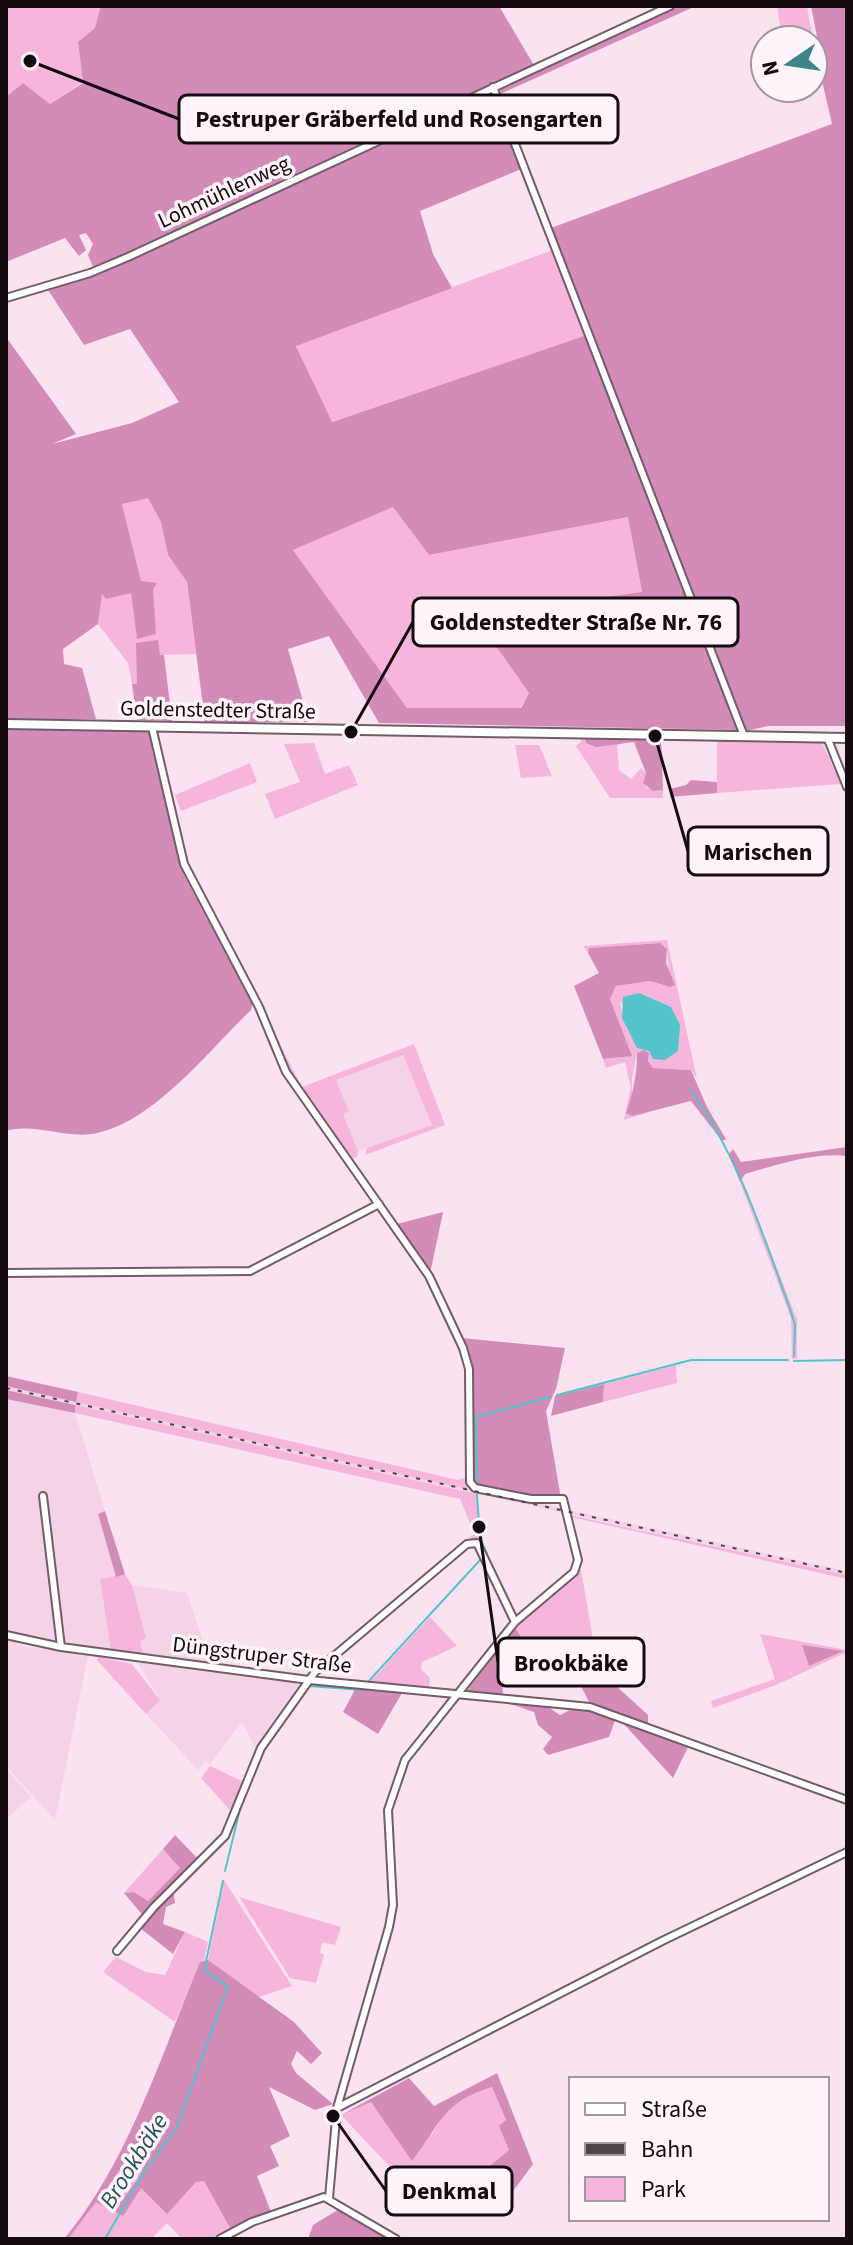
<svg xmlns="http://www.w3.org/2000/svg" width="853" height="2245" font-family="'Source Sans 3',sans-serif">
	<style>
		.built { fill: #f3d3e5 }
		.green { fill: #f6b5db; fill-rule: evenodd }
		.forest { fill: #d38cb7; fill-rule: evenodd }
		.water { fill: #53c4ca }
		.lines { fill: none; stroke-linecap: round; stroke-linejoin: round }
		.stream { stroke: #53c4ca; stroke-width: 2 }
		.minor-casing { stroke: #715c68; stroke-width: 10 }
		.major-casing { stroke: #715c68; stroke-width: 12 }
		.minor { stroke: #fff; stroke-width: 6 }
		.major { stroke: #fff; stroke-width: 8 }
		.rail { stroke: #50444b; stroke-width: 2; stroke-dasharray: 4 8; stroke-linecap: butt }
		.labels { text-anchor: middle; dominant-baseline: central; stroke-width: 7; stroke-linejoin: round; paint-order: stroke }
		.street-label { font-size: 22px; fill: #140c11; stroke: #fff4fa }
		.water-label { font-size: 24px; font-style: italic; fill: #235457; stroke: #fff4fa }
		.leader { fill: none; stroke: #140c11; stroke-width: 3 }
		.callout-dot { fill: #140c11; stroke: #fff4fa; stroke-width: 3 }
		.callout { fill: #fff4fa; stroke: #140c11; stroke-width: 3 }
		.callout-label { font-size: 24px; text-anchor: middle; font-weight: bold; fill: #140c11 }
	</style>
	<rect width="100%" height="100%" fill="#fbe2f0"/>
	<path class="built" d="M403,1055L432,1125L358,1151L343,1114L348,1112L336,1080Z
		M6,1386L847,1571V1575L6,1390Z
		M6,1399L75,1413L105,1511L98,1514L116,1577L100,1580L111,1651L20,1638L16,1645L88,1655L55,1820L6,1766Z
		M132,1585L187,1593L210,1663L143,1654L139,1641L146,1638Z
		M137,1661L297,1682L298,1687L271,1723L257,1752L242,1722L209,1765L206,1761L198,1770L146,1714L160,1700Z
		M6,1768L31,1797L6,1819Z"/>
	<path class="green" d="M6,6H105L101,28L78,44L83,82L50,104L23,83L6,97Z
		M777,6H807L812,35L782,40Z
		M555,249L585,336L331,422L296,345Z
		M148,497L161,522L168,555L187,582L196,654L160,655L137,684H132L128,663L98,624L102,593H131L137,638L156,634L152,589L141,581L122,504Z
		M393,507L429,555L628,517L642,593L476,616L529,693L520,708H407L293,550Z
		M580,735L603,744L622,743L617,746L619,770L631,779L641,768L646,773L643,782L647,788L663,790V798H610L576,746L581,742Z
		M717,738L821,740L841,784L717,793Z
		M314,743L325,774L349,765L358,785L275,819L265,794L300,782L284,744Z
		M515,745H539L552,776L521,778Z
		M250,763L257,782L181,811L175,795Z
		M667,940L697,1079L691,1070L653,1068L648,1061L649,1053L644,1050L637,1053L632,1078V1116L681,1102L624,1120L631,1087L625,1062L606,1068L603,1059L614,1058L627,1044L610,999L616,986L650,981L670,987L667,949L659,943L590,948L588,953L583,946ZM620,1002L678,1051L665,1060C633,1043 627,1040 620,1002Z
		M262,1010L302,1087L414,1044L445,1125L365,1155L367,1148L432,1125L403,1055L336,1080L349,1112L343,1114L358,1151L357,1157L350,1159L289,1074Z
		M743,1181L797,1319V1359H792L791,1318L740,1182Z
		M676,1365L677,1383L603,1402L604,1384Z
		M78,1392L458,1480L467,1477V1489L76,1402Z
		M75,1405L477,1494L480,1538L486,1553L476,1540L466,1542L474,1533L460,1499L75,1413Z
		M569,1515L847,1575V1579L571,1517Z
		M578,1569L581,1570L597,1662L568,1659L535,1661L515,1627Z
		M125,1574L132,1585L146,1638L140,1641L143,1654L111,1651L100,1579Z
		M430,1617L457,1646L422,1662L421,1669L430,1678L429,1687L370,1682Z
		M760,1634L847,1650V1652L776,1685L713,1708L711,1701L775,1679Z
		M99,1657L132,1664L160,1700L146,1714L97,1660Z
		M210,1766L244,1782L235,1808L229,1809L201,1778Z
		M163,1849L181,1867L148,1901L134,1892L124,1893Z
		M224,1880L292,1986L256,1998L208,1960Z
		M239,1897L341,1927L335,1945L322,1942L320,1953L324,1955L316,1983L290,1978Z
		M185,1932L208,1942L204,1961L200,1962L175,2022L103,1972L116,1957L146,1972L165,1975Z
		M492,2087L506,2120L509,2150L441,2211L438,2196L425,2177L390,2167L341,2115L371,2102L432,2135C446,2107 463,2097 492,2087Z
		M146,2132L156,2141L137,2180L121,2201L110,2195L108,2188Z
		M196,2181H204L231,2230L216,2239H182L167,2223L151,2239H68L96,2201L123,2215L141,2187Z"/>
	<path class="forest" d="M101,6H499L535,67L94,269L88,255L93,244L86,233L79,235L86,250L79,256L65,238L6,262V97L23,83L50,104L83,83L78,42L95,28Z
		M676,6H696L500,94L501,87Z
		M811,6H847V726H768L746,731L551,228L832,124L818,63L817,54L820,52Z
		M487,94L495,96L524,168L420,211L433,254L452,288L296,346L332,422L587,335L741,730L379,723L329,636L288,649L309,722H205L187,582L168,555L161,522L148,498L122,504L141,581L157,583L153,589L156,634L137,639L131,593L106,599L102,594L98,624L63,649L64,664L82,668L96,719H6V337L76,434L52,444L132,423L179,402L130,329L84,345L48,290L97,275L248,202ZM393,507L429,555L628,517L642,592L475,616L529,693L521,708H407L293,550Z
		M158,640L160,655H164L172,721L137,720L132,684H137L136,643Z
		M6,726L148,730L184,875L253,1004L251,1010C208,1051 153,1124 92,1134C64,1138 34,1123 6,1131Z
		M585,736L661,737L663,790L653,791L643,783L646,773L634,742L596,747L586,743Z
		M691,780L717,782V793L670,797V789L686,785Z
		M660,943L667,949L666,963L675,985L670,987L650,981L616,986L610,999L632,1056L603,1059L574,986L599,973L588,953L589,948Z
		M644,1050L649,1053L648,1061L653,1068L691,1070L707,1107L726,1139L722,1141L691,1101L632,1116L626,1113C633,1094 637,1074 637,1053Z
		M847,1147V1156C814,1152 777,1165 745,1174L740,1182L729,1154L733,1149L741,1162Z
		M443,1212L430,1274L397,1224Z
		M462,1338L565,1348L556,1389L546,1411L560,1493L557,1498L520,1495L476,1485L473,1481L471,1365Z
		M6,1376L78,1392L76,1402L6,1386Z
		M604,1384L603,1402L551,1416L555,1396Z
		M6,1390L75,1405V1413L6,1399Z
		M105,1511L125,1574L116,1577L98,1514Z
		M515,1627L535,1661L512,1670L502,1678L503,1696L466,1692Z
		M802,1645L843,1651L809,1666Z
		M568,1659L597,1662L603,1674L648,1715V1724L590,1704L579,1682L547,1678L542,1686L536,1685L537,1661Z
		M357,1686L402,1693L378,1734L343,1712Z
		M502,1701L545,1705L560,1715L576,1707L615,1720L609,1737L548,1755L543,1749L552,1737L538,1725L534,1712Z
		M624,1720L689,1745L673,1778L623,1723Z
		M175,1835L198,1859L145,1918L124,1893L134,1892L148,1901L180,1868L163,1849Z
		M173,1890L175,1903L166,1907L163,1924L185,1932L173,1954L140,1928Z
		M208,1960L294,2022L322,2053L311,2064L297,2051L291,2064L296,2073L333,2104L315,2110L269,2087L290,2136L270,2146L279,2166L257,2176L271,2212L231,2230L204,2181L196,2182L167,2214L141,2188L123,2216L96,2202L68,2239H64C129,2161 161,2055 200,1962ZM146,2133L156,2142L137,2180L121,2201L110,2194L108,2187Z
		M497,2073L533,2164L511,2194L502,2199L472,2181L509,2150L499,2126L506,2120L492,2087C443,2102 441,2123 412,2161L371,2102L341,2115L409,2078L434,2106Z
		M341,2208L390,2239H308L313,2225Z"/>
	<path class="water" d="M639,993L671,1007L680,1025L678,1051L665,1060L653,1059L649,1051L637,1048L622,1018L623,997Z"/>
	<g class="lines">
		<path class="stream" d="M690,1089C738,1156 762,1232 790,1309L795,1325L794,1356
			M794,1361L847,1360
			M557,1395L691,1360H788
			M477,1486L476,1417L550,1397
			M477,1495L480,1538L487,1554
			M366,1684L481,1559
			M309,1686L363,1690
			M225,1871L241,1805
			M666,1936L737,1902
			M105,2239L144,2172L177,2127L228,1986L204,1971L223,1881"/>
		<defs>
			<path id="minor" d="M493,87L744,736
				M6,298L90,273L128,257L670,6
				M152,727L184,864L259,1007L286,1072L429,1276L463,1348L469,1369L470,1482L475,1488L531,1499H563L578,1560L574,1572L515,1622L405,1760L388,1810L393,1905L389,1927L337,2108L329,2198
				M827,737L847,787
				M6,1273L250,1271L379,1204
				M43,1496L61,1647
				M6,1635L61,1647L309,1680L590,1707L847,1800
				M117,1951L154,1907L225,1836L261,1748L315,1672L467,1544L477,1543L515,1622
				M337,2108L662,1941L847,1852
				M220,2239L252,2222L324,2197L396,2239"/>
			<path id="major" d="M6,724L847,738"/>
		</defs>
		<use href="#minor" class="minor-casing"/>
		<use href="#major" class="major-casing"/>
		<use href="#minor" class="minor"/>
		<use href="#major" class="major"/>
		<path class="rail" d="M6,1388L847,1573"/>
	</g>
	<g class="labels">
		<g class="street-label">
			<text transform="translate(224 192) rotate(-25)">Lohmühlenweg</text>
			<text transform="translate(218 710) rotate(1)">Goldenstedter Straße</text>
			<text transform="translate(262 1655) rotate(7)">Düngstruper Straße</text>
		</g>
		<g class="water-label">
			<text transform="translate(134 2161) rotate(-58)">Brookbäke</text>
		</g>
	</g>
	<path class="leader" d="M30 61L179 119M351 732L413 622M655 736L688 851M479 1527L498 1662M333 2116L386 2191"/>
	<g class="callout-dot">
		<circle cx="30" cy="61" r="8"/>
		<circle cx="351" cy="732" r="8"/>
		<circle cx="655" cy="736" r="8"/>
		<circle cx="479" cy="1527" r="8"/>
		<circle cx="333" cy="2116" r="8"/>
	</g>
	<g class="callout">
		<rect x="179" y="95" width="439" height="48" rx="8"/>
		<rect x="413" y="598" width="325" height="48" rx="8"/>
		<rect x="688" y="827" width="140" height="48" rx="8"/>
		<rect x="498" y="1638" width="146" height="48" rx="8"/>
		<rect x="386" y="2167" width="126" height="48" rx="8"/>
	</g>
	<g class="callout-label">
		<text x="399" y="127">Pestruper Gräberfeld und Rosengarten</text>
		<text x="576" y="630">Goldenstedter Straße Nr. 76</text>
		<text x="758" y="860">Marischen</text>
		<text x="571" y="1671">Brookbäke</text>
		<text x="449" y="2199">Denkmal</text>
	</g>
	<rect width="853" height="2245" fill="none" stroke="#140c11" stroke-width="16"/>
	<rect x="569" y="2077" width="260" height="144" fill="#fff4fa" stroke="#a1979d" stroke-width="2"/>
	<rect x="585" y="2103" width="40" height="12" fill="#ffffff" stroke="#a1979d" stroke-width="2"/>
	<text x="641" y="2117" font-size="24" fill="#140c11">Straße</text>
	<rect x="585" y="2143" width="40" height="12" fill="#50444b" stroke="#a1979d" stroke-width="2"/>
	<text x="641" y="2157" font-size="24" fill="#140c11">Bahn</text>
	<rect x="585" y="2177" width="40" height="24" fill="#f6b5db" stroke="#a1979d" stroke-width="2"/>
	<text x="641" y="2197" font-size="24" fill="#140c11">Park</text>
	<g transform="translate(789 64) rotate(257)"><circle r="38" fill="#fff4fa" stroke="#a1979d" stroke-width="2"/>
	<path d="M0-6L14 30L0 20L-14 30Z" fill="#3c8589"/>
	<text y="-12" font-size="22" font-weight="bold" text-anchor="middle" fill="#140c11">N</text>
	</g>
</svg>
